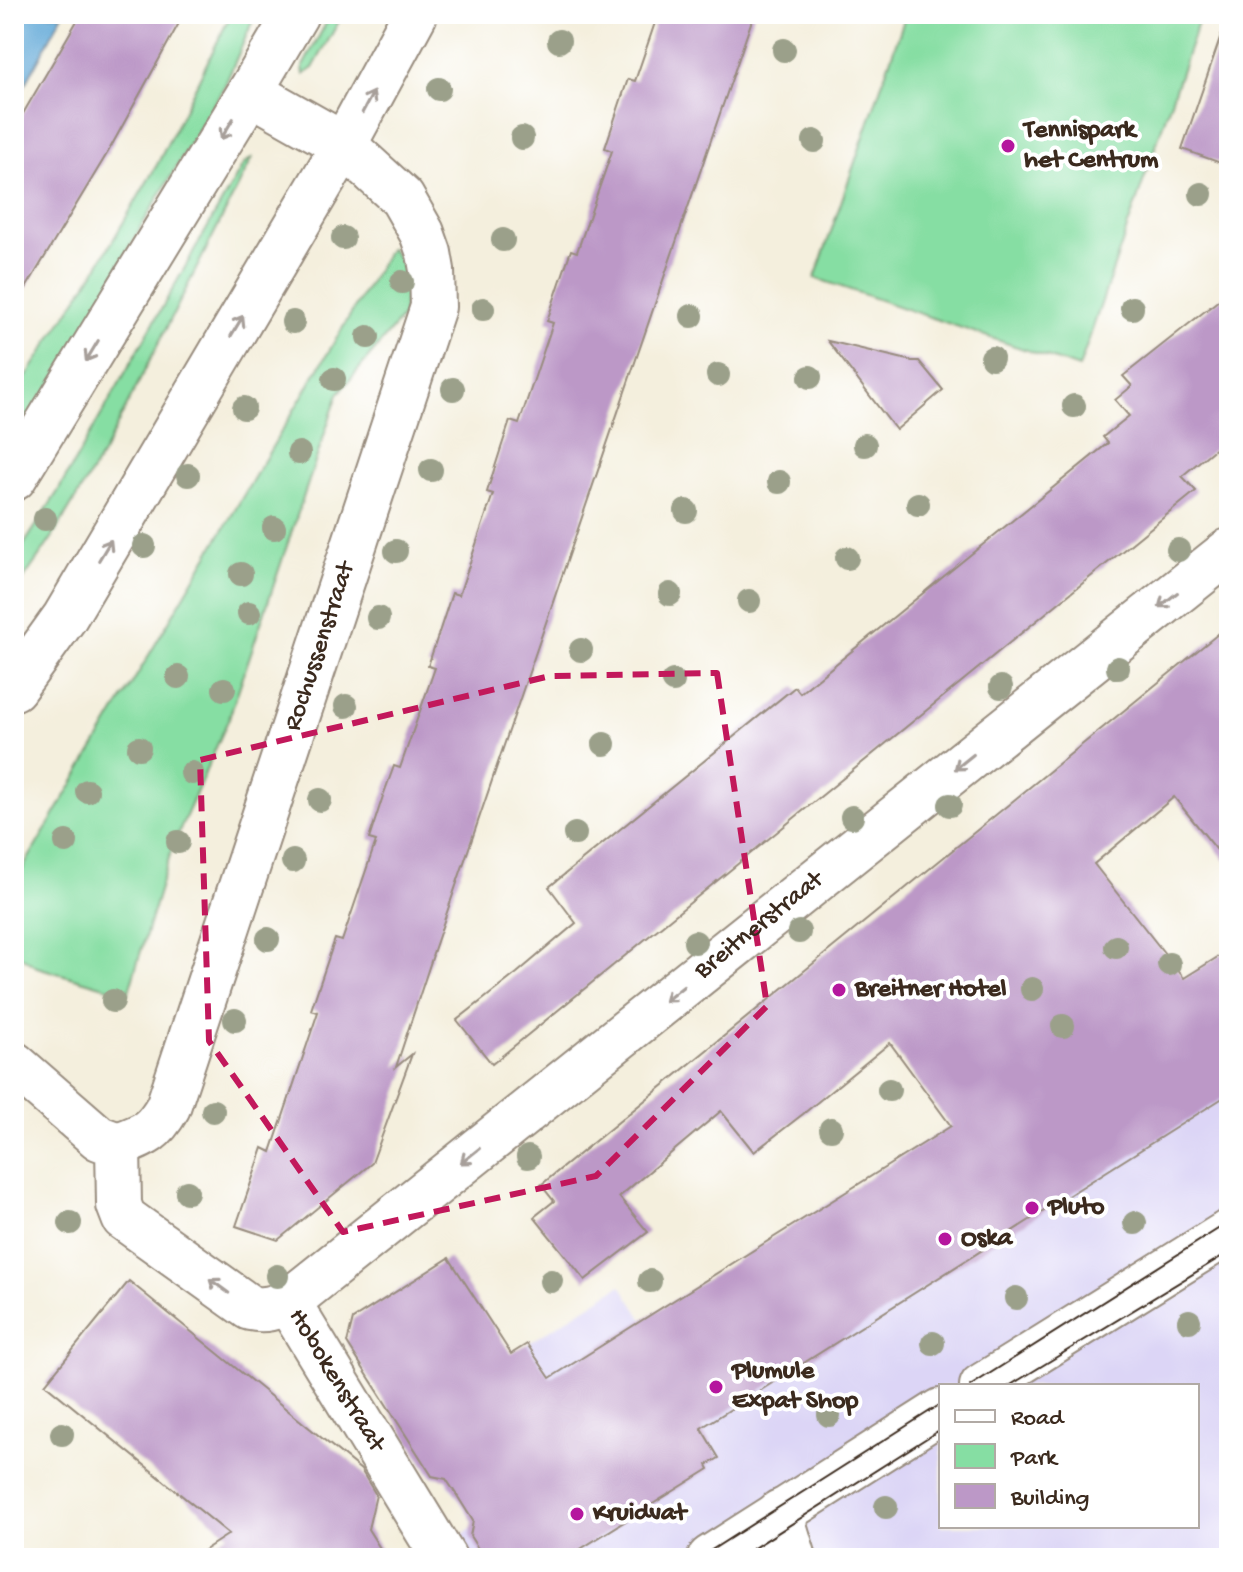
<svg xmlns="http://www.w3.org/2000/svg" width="1243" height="1572" font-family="'Gochi Hand',sans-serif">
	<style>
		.built { fill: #dcd5f6; fill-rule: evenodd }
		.green { fill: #86dea3; stroke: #608460; stroke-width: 2 }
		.water { fill: #60a8d7; stroke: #4e697a; stroke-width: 2 }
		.building { fill: #bc98c7 }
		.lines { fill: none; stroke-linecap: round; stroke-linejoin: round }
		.street-casing { stroke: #988c7e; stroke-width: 48 }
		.secondary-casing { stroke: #988c7e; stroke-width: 48 }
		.street { stroke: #fff; stroke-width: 44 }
		.secondary { stroke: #fff; stroke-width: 44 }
		.tram { stroke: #3b2a1e; stroke-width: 2 }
		.tree { fill: #9ba08a }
		.oneway { stroke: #a79f9a }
		.marked { fill: none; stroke: #c2185b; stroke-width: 6; stroke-dasharray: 16 10; stroke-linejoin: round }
		.poi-dot { fill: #b5179e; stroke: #fff; stroke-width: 3 }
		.labels { text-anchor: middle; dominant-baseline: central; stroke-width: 8; stroke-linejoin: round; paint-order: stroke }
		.poi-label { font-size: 26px; font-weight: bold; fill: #3b2a1e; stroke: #fff; text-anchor: start }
		.street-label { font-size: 26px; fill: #3b2a1e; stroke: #fff }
	</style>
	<rect width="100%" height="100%" fill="#fff"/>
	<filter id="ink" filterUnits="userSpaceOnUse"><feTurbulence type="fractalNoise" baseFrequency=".0125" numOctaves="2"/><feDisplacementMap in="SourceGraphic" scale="16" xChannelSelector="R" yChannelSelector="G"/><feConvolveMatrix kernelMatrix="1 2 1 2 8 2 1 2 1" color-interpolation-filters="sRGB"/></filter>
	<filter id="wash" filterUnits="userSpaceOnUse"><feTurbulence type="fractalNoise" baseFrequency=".006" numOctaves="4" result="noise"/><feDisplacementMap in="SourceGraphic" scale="32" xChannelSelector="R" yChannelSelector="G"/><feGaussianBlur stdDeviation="1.8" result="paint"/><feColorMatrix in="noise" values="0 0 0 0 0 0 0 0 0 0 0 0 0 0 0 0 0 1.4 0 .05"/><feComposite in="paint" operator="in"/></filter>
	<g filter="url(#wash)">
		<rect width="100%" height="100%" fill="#f4efdd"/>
		<path class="built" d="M1229,950V1558H424L476,1526L444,1477L440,1478L431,1476L403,1431L404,1422L621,1285L643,1320ZM941,1386H1197V1526H941Z"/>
		<path class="green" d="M231,14H253L254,18L225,85L135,237L82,336L14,443V396L98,266L158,163Z
			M331,14H343L313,68L304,75L303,66Z
			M906,14H1201L1079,368L815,278Z
			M253,157L103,453L52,538L14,593V560L57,493L243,165Z
			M390,248L400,260L405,276L406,295L403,316L338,394L229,718L172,848L128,994L37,967L14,952V883Z"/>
		<path class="water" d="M14,14H63L14,105Z"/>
		<g id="blocks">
			<path class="building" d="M81,14H184L108,152L14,308V129Z
				M658,14H754L432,956L433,955L396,1067L412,1054L372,1163L278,1240L236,1226L263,1148L271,1152L318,1012L311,1010L335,939L342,941L376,841L369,839L383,796L394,766L400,768L435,668L428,666L452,593L459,595L493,494L487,492L501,448L510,421L519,424L553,323L547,321L571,250L577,252L612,151L605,148L628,79L635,81Z
				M1222,33L1229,34V166L1182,149Z
				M1229,292V437L1182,476L1196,491L492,1064L457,1020L517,973L576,923L549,887L795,687L800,693L1108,443L1103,437L1129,416L1115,400L1132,386L1123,376Z
				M828,341L912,361H919L943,390L896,430Z
				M1229,625V865L1174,797L1094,864L1184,978L1229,950V1094L701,1428L719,1458L707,1465L709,1469L566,1558H484L470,1536L473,1521L458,1497L446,1479L432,1476L347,1343L353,1319L449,1258L511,1354L527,1344L550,1378L951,1126L890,1043L803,1114L754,1152L721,1111L619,1197L648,1232L585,1280L534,1217L554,1201L541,1185Z
				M129,1281L361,1470L376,1495L368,1529L386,1558H192L229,1534L45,1384Z"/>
		</g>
	</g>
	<g filter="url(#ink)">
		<use href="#blocks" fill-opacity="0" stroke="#988c7e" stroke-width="2"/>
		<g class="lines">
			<defs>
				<g id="street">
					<path id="s1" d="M14,1064L99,1138L118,1145L119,1205L124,1218L250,1308C265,1311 274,1308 288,1302L1229,551"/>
					<path id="s2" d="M118,1145C145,1135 153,1133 168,1107L433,307L432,270L429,253L422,233L402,198L344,145L250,92"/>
					<path id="s3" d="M288,1302L444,1558"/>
					<path d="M982,1386L1229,1232"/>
					<path d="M780,1512L794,1558"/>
					<path d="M710,1558L941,1411"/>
				</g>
				<path id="secondary" d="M14,478L250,92L296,14
					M14,688L65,617L344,145L415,14"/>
			</defs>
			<use href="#street" class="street-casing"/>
			<use href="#secondary" class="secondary-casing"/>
			<use href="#street" class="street"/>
			<use href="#secondary" class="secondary"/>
			<path class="tram" d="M970,1386L1229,1222
				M1009,1386L1229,1252
				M699,1558L941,1404
				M738,1558L941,1429"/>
		</g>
		<g class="tree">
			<circle cx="559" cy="41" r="12"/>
			<circle cx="784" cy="50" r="12"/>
			<circle cx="439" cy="89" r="12"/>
			<circle cx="522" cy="138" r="12"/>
			<circle cx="814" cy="141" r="12"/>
			<circle cx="1201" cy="194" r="12"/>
			<circle cx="343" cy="238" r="12"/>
			<circle cx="503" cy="240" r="12"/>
			<circle cx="402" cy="282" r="12"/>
			<circle cx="1132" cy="308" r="12"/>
			<circle cx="483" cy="309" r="12"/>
			<circle cx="692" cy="316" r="12"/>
			<circle cx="293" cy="322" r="12"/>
			<circle cx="368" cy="337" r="12"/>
			<circle cx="992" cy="358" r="12"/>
			<circle cx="718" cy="375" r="12"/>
			<circle cx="810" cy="377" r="12"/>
			<circle cx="334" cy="379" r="12"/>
			<circle cx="453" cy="389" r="12"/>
			<circle cx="1074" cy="406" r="12"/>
			<circle cx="244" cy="408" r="12"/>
			<circle cx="865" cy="445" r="12"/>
			<circle cx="299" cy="453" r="12"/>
			<circle cx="431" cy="470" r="12"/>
			<circle cx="188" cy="475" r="12"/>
			<circle cx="779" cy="482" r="12"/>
			<circle cx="918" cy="504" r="12"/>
			<circle cx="686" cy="511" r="12"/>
			<circle cx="45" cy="519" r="12"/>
			<circle cx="274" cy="528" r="12"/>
			<circle cx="144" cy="546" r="12"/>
			<circle cx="1178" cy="550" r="12"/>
			<circle cx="396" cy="551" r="12"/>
			<circle cx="847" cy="558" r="12"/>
			<circle cx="241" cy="574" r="12"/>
			<circle cx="670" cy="594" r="12"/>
			<circle cx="749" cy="601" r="12"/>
			<circle cx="249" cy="613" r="12"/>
			<circle cx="378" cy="618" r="12"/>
			<circle cx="581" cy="650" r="12"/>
			<circle cx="1118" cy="668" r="12"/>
			<circle cx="178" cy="677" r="12"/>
			<circle cx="673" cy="681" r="12"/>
			<circle cx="1001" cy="687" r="12"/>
			<circle cx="224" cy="689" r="12"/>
			<circle cx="346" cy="706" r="12"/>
			<circle cx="604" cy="744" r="12"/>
			<circle cx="139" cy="748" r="12"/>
			<circle cx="192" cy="773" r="12"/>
			<circle cx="87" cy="791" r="12"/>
			<circle cx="320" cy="800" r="12"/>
			<circle cx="950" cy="805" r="12"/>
			<circle cx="852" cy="817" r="12"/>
			<circle cx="575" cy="834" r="12"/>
			<circle cx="66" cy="842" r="12"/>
			<circle cx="178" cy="842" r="12"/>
			<circle cx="293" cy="861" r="12"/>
			<circle cx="799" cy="932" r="12"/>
			<circle cx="268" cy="939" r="12"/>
			<circle cx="695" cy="942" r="12"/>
			<circle cx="1116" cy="947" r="12"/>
			<circle cx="1169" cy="964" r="12"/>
			<circle cx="1032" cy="989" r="12"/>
			<circle cx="113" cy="1001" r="12"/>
			<circle cx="235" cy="1020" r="12"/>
			<circle cx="1063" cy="1026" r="12"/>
			<circle cx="889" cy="1090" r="12"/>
			<circle cx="213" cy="1111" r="12"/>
			<circle cx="831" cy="1129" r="12"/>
			<circle cx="528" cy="1157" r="12"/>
			<circle cx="187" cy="1192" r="12"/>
			<circle cx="70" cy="1223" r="12"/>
			<circle cx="1135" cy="1223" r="12"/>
			<circle cx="277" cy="1276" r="12"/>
			<circle cx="551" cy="1281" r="12"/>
			<circle cx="650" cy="1281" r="12"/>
			<circle cx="1016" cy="1298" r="12"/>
			<circle cx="1189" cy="1321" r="12"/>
			<circle cx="933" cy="1343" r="12"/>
			<circle cx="829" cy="1415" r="12"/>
			<circle cx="62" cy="1434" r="12"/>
			<circle cx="886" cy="1507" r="12"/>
		</g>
		<defs><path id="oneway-shaft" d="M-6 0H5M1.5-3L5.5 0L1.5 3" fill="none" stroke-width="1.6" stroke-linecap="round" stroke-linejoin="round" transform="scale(2)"/></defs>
		<g class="oneway">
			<use href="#oneway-shaft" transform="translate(368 102) rotate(-62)"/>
			<use href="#oneway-shaft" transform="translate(227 129) rotate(121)"/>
			<use href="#oneway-shaft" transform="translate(237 326) rotate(-59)"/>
			<use href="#oneway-shaft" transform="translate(92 351) rotate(121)"/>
			<use href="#oneway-shaft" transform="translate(105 550) rotate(-59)"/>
			<use href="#oneway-shaft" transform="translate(1168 600) rotate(142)"/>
			<use href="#oneway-shaft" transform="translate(964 762) rotate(141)"/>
			<use href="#oneway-shaft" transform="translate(674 994) rotate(141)"/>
			<use href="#oneway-shaft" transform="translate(470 1156) rotate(141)"/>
			<use href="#oneway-shaft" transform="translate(219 1286) rotate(-144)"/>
		</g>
	</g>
	<path class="marked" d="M717,673L767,1006L596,1176L343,1232L209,1041L200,760L550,676Z"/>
	<g class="poi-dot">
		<circle cx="1008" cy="146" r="8"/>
		<circle cx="839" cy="990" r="8"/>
		<circle cx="1032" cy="1208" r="8"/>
		<circle cx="945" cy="1239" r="8"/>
		<circle cx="716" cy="1387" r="8"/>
		<circle cx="577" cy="1514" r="8"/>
	</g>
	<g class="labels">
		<g class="poi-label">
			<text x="1024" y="131">Tennispark<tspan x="1024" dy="30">het Centrum</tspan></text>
			<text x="855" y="990">Breitner Hotel</text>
			<text x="1048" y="1208">Pluto</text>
			<text x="961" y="1239">Oska</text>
			<text x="732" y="1372">Plumule<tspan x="732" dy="30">Expat Shop</tspan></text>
			<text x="593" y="1514">Kruidvat</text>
		</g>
		<g class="street-label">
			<text stroke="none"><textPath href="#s2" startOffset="550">Rochussenstraat</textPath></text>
			<text stroke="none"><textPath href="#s1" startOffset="1004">Breitnerstraat</textPath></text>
			<text stroke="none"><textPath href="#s3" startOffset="92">Hobokenstraat</textPath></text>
		</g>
	</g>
	<rect width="1243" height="1572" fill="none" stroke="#fff" stroke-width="48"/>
	<rect x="939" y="1384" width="260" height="144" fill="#ffffff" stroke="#b1aaa5" stroke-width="2"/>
	<rect x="955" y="1410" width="40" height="12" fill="#ffffff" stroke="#b1aaa5" stroke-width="2"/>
	<text x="1011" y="1424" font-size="24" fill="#3b2a1e">Road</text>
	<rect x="955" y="1444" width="40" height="24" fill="#86dea3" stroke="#b1aaa5" stroke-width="2"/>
	<text x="1011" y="1464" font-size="24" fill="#3b2a1e">Park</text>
	<rect x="955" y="1484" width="40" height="24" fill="#bc98c7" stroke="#b1aaa5" stroke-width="2"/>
	<text x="1011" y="1504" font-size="24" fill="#3b2a1e">Building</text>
</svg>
